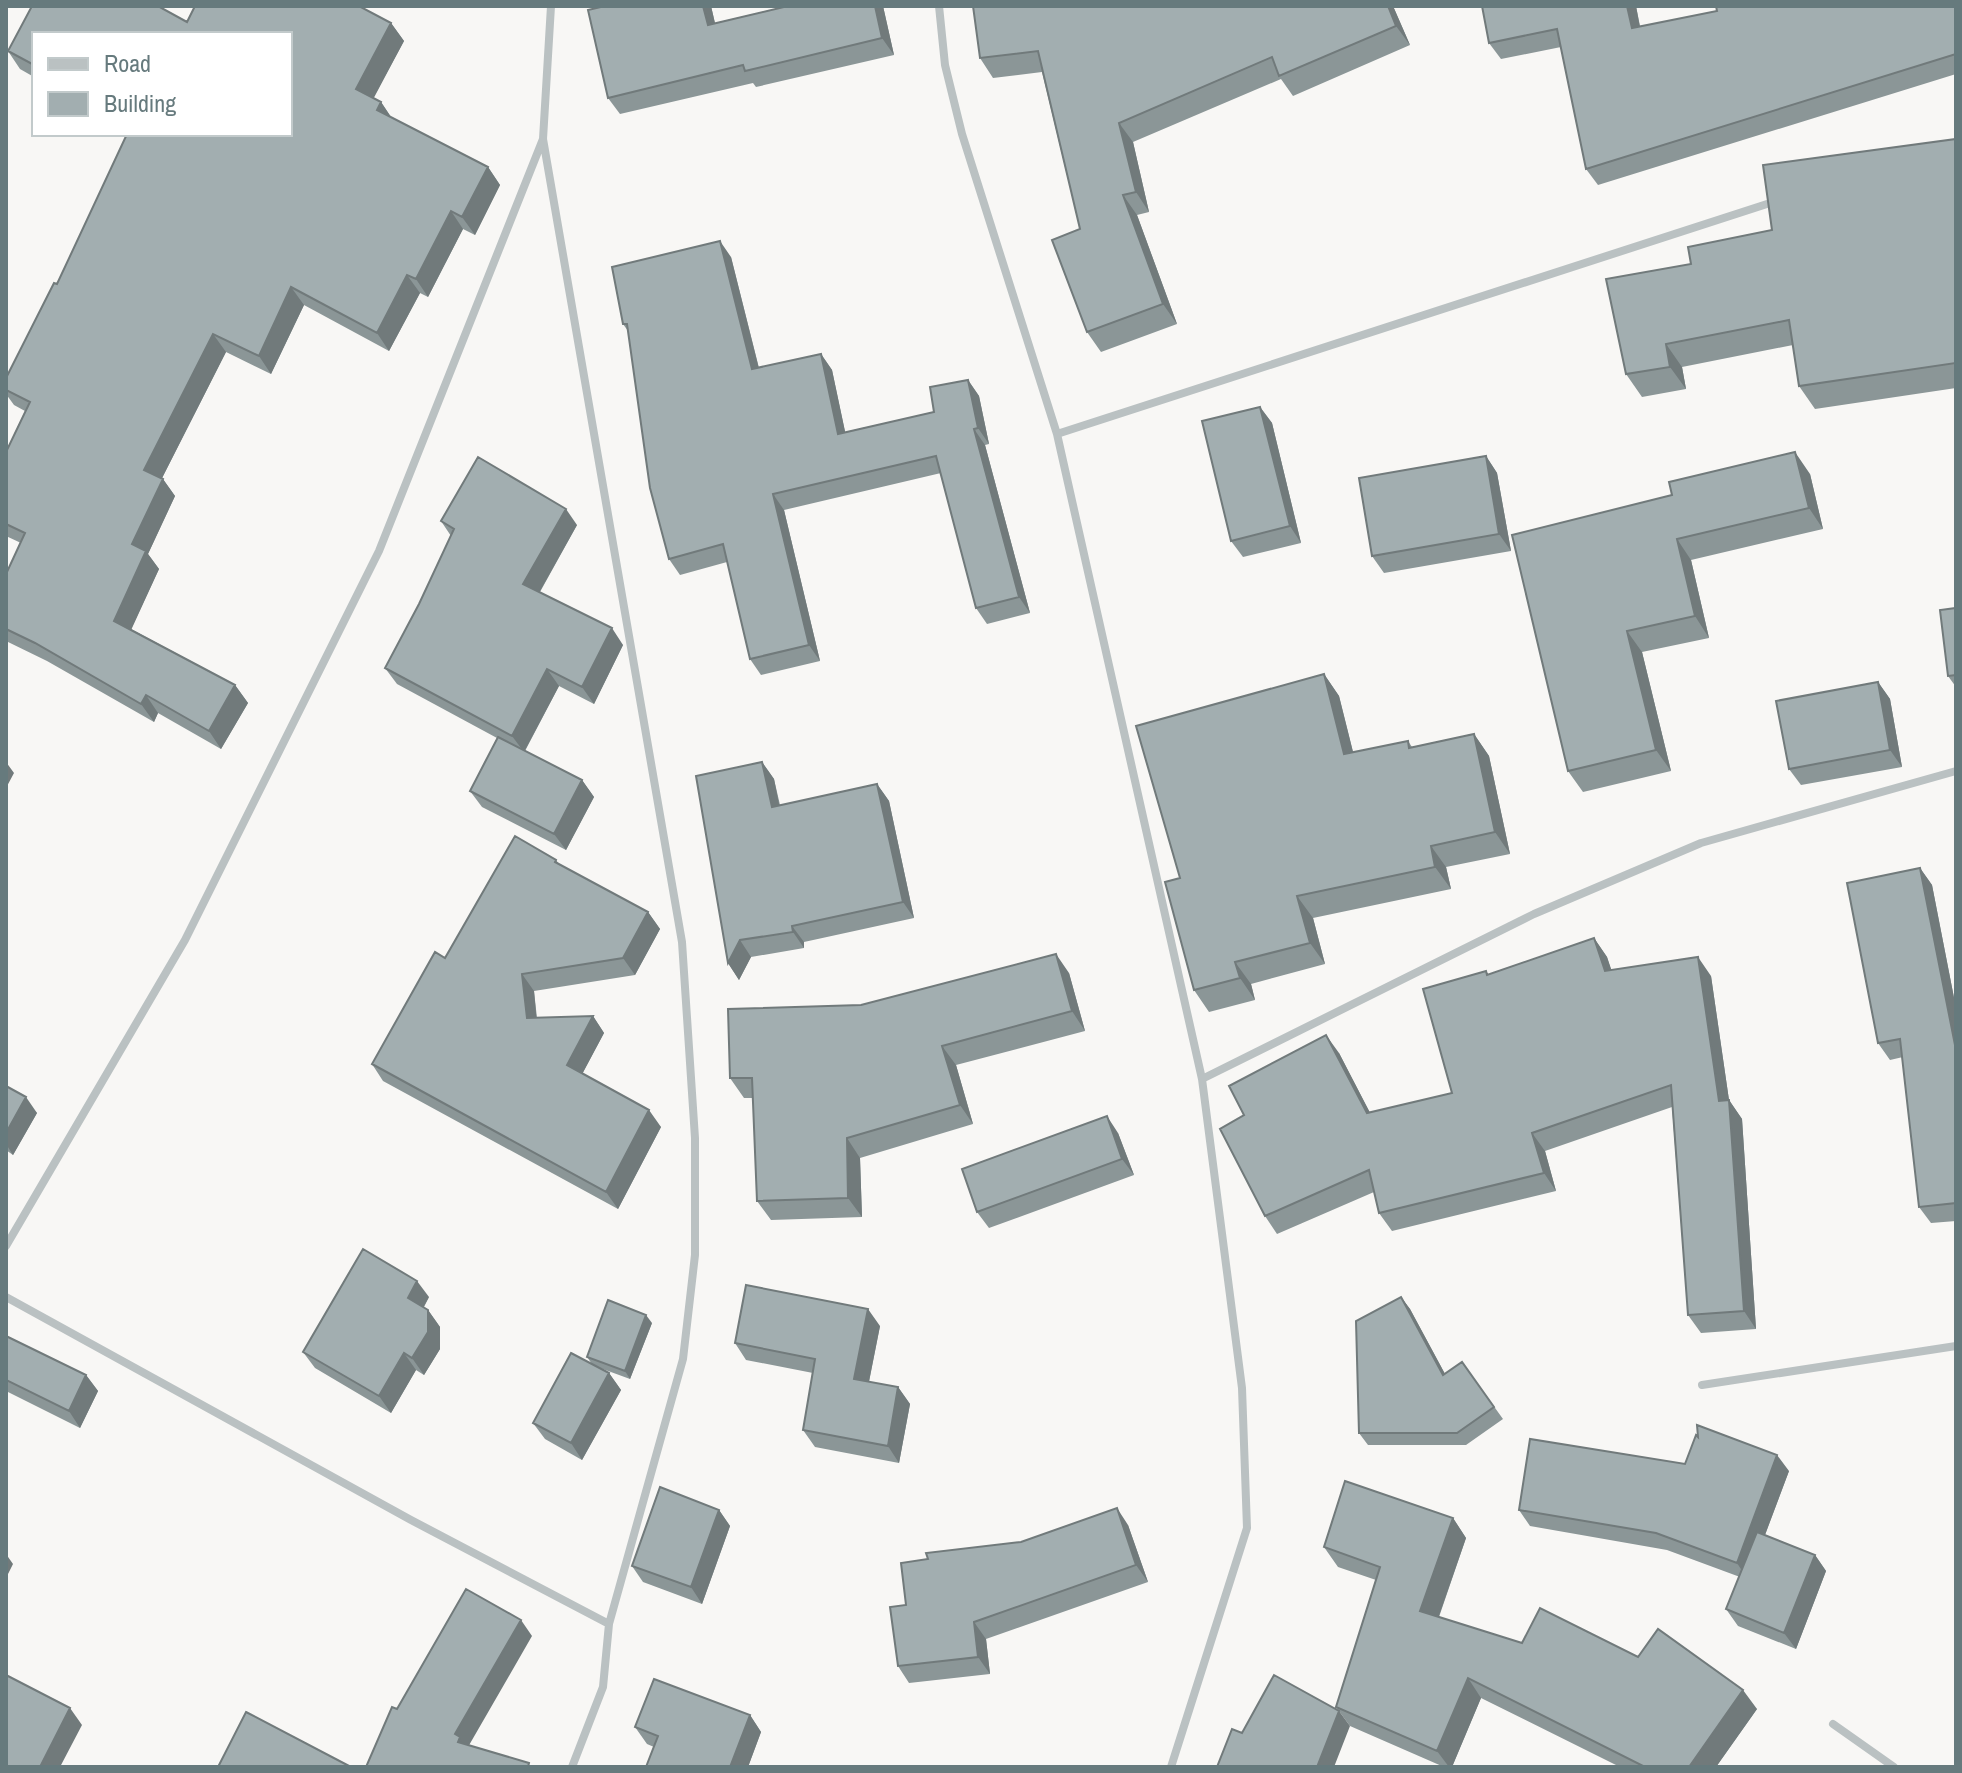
<svg xmlns="http://www.w3.org/2000/svg" width="1962" height="1773" font-family="'Archivo Narrow',sans-serif">
	<style>
		.lines { fill: none; stroke-linecap: round; stroke-linejoin: round }
		.street { stroke: #bac1c2; stroke-width: 8 }
		.wall { fill: #8b9697 }
		.shaded-wall { fill: #717a7b }
		.building { fill: #a2aeb0; stroke: #717a7b; stroke-width: 2 }
	</style>
	<rect width="100%" height="100%" fill="#f8f7f5"/>
	<g class="lines">
		<path class="street" d="M551,6L543,139L682,942L695,1138V1255L683,1359L609,1624L603,1687L572,1767
			M939,6L945,65L962,134L1057,434L1202,1079L1242,1388L1247,1528L1171,1767
			M1057,434L1767,204
			M1202,1079L1534,914L1701,843L1956,771
			M6,1246L185,940L379,551L543,139
			M6,1297L411,1520L609,1624
			M1702,1385L1956,1346
			M1833,1724L1894,1767"/>
	</g>
	<path class="wall" d="M32,6H158L187,22L195,6H359L391,23L404,41L373,98L381,102L391,117L488,167L500,185L475,235L463,229L428,297L420,293L389,351L304,305L271,374L226,352L162,478L175,496L148,554L159,569L131,629L235,685L248,703L221,749L158,713L154,722L47,661L6,641V574L21,543L6,536V452L25,411L14,405L6,394V378L54,283L57,284L127,134H290V34H34V77L20,69L8,51Z
		M605,6H711L715,23L788,6H883L894,55L756,87L753,83L620,114L608,98Z
		M1393,6L1410,45L1293,96L1281,79L1133,142L1149,212L1137,215L1177,324L1101,352L1087,332L1080,229L1042,72L993,78L980,58Z
		M1636,6L1640,26L1956,6V74L1598,185L1586,169L1561,47L1501,59L1489,43Z
		M1956,139V388L1815,409L1799,386L1793,345L1682,367L1686,389L1642,397L1626,374L1691,264L1772,230Z
		M731,257L759,368L821,354L832,370L845,432L934,412L968,380L979,396L989,444L985,445L1030,613L987,624L976,608L941,473L784,510L820,661L761,675L750,659L727,562L680,575L669,559L628,331L623,324Z
		M1260,407L1272,423L1301,543L1243,557L1231,541Z
		M1486,456L1497,473L1511,551L1384,573L1372,556Z
		M1810,474L1823,529L1691,560L1709,638L1642,652L1671,771L1583,792L1568,771L1672,495Z
		M441,521L577,525L540,592L623,645L594,704L559,686L525,751L582,780L594,797L566,850L482,807L470,791L497,738L397,684L385,668L419,604L451,536Z
		M1956,608V687L1948,676Z
		M1324,674L1339,696L1353,752L1408,741L1412,747L1474,734L1489,756L1510,854L1446,867L1451,889L1313,918L1325,964L1251,984L1255,1000L1209,1012L1194,990L1180,878Z
		M1878,682L1890,699L1902,767L1801,785L1789,769Z
		M762,762L774,779L780,805L877,784L889,801L914,918L804,942V948L751,957L739,980L728,963Z
		M556,860L559,864L648,912L660,929L635,975L534,991L537,1018L593,1016L604,1033L582,1074L661,1127L618,1209L383,1081L372,1064L445,958Z
		M1920,868L1932,885L1956,1008V1221L1931,1223L1919,1207L1903,1057L1890,1060L1878,1043Z
		M1594,938L1607,957L1611,970L1711,976L1729,1100L1742,1119L1756,1329L1701,1333L1688,1315L1672,1107L1545,1151L1556,1191L1392,1231L1379,1213L1374,1192L1277,1234L1265,1216L1244,1115L1339,1053L1370,1113L1452,1093L1486,971L1489,975Z
		M1069,973L1085,1031L956,1065L973,1124L860,1158L862,1217L771,1220L757,1201L753,1098H744L730,1078L861,1005Z
		M6,1086L37,1113L13,1155L6,1150Z
		M1118,1133L1134,1175L989,1228L977,1212Z
		M429,1297L424,1307L428,1310L440,1327V1349L424,1375L416,1370L391,1413L315,1368L303,1352Z
		M1401,1297L1410,1309L1445,1374L1462,1362L1503,1419L1466,1445H1368L1359,1433Z
		M652,1323L630,1379L600,1368L609,1373L621,1390L582,1460L545,1439L533,1423L592,1364L587,1357Z
		M880,1326L869,1382L898,1387L910,1404L899,1463L815,1447L803,1430L813,1373L746,1360L735,1343Z
		M6,1336L86,1375L98,1391L80,1428L6,1391Z
		M1685,1464L1789,1471L1765,1535L1815,1555L1826,1571L1796,1649L1738,1626L1726,1609L1740,1577L1667,1550L1530,1526L1519,1510Z
		M719,1510L730,1526L702,1604L643,1582L632,1566Z
		M1453,1518L1466,1538L1439,1617L1522,1643L1638,1657L1757,1709L1716,1767H1620L1481,1698L1452,1767H1444L1350,1726L1336,1707L1376,1580L1338,1567L1324,1547Z
		M1128,1525L1148,1582L986,1639L990,1674L909,1683L898,1666L906,1605L928,1559L1021,1542Z
		M750,1715L761,1732L748,1767H646L654,1747L647,1744L635,1727Z"/>
	<path class="shaded-wall" d="M703,6H711L719,41L708,25Z
		M875,6H883L894,55L882,38Z
		M1388,6H1393L1410,45L1396,26Z
		M1627,6H1636L1643,44L1632,28Z
		M391,23L404,41L369,107L356,89Z
		M381,102L393,120L377,110Z
		M1119,123L1133,142L1149,212L1136,192Z
		M488,167L500,185L475,235L462,217Z
		M1123,195L1137,215L1177,324L1163,304Z
		M451,211L463,229L428,297L416,279Z
		M720,241L731,257L763,385L752,369Z
		M407,275L420,293L389,351L377,333Z
		M291,287L304,305L271,374L259,356Z
		M213,334L226,352L157,488L144,470Z
		M1666,344L1682,367L1686,389L1670,367Z
		M821,354L832,370L849,450L838,434Z
		M968,380L979,396L989,444L978,428Z
		M1260,407L1272,423L1301,543L1290,526Z
		M974,429L985,445L1030,613L1019,597Z
		M1795,452L1810,474L1823,529L1809,508Z
		M1486,456L1497,473L1511,551L1499,534Z
		M163,479L175,496L148,554L159,569L127,639L114,621L132,544Z
		M773,494L784,510L820,661L809,645Z
		M566,509L577,525L535,600L523,584Z
		M1677,539L1691,560L1709,638L1695,616Z
		M612,628L623,645L594,704L582,687Z
		M1627,631L1642,652L1671,771L1656,750Z
		M547,669L559,686L524,752L512,736Z
		M1324,674L1339,696L1359,776L1344,754Z
		M1878,682L1890,699L1902,767L1890,750Z
		M235,685L248,703L221,749L209,731Z
		M146,695L158,713L154,722L141,704Z
		M1474,734L1489,756L1510,854L1495,832Z
		M6,762L14,773L6,788Z
		M762,762L774,779L783,824L772,807Z
		M582,780L594,797L566,850L554,834Z
		M877,784L889,801L914,918L903,902Z
		M1431,846L1446,867L1451,889L1435,867Z
		M1920,868L1932,885L1956,1008V1050Z
		M1297,896L1313,918L1325,964L1310,943Z
		M648,912L660,929L635,975L623,958Z
		M792,926L804,942V948L793,932Z
		M1594,938L1607,957L1618,989L1605,971Z
		M740,940L751,957L739,980L728,963Z
		M1056,954L1069,973L1085,1031L1072,1011Z
		M1698,957L1711,976L1729,1100L1742,1119L1756,1329L1744,1311L1719,1101Z
		M1235,962L1251,984L1255,1000L1240,978Z
		M522,974L534,991L538,1035L527,1018Z
		M593,1016L604,1033L578,1082L567,1065Z
		M1326,1035L1339,1053L1380,1132L1367,1113Z
		M942,1046L956,1065L973,1124L960,1105Z
		M26,1097L37,1113L13,1155L6,1144V1133Z
		M649,1110L661,1127L618,1209L606,1192Z
		M1107,1116L1118,1133L1134,1175L1122,1159Z
		M1532,1133L1545,1151L1556,1191L1544,1173Z
		M847,1138L860,1158L862,1217L848,1198Z
		M417,1281L429,1297L419,1315L408,1298Z
		M1401,1297L1410,1309L1452,1387L1443,1375Z
		M868,1309L880,1326L866,1396L854,1379Z
		M428,1310L440,1327V1349L424,1375L412,1358Z
		M646,1315L652,1323L630,1379L625,1371Z
		M404,1353L416,1370L391,1413L379,1396Z
		M609,1373L621,1390L582,1460L571,1443Z
		M86,1375L98,1391L80,1428L69,1411Z
		M898,1387L910,1404L899,1463L888,1446Z
		M1777,1455L1789,1471L1748,1580L1737,1563Z
		M1117,1508L1128,1525L1148,1582L1136,1565Z
		M719,1510L730,1526L702,1604L691,1587Z
		M1453,1518L1466,1538L1434,1630L1420,1611Z
		M6,1554L13,1564L6,1578Z
		M1815,1555L1826,1571L1796,1649L1784,1633Z
		M521,1620L532,1636L468,1747L458,1742L455,1734Z
		M974,1622L986,1639L990,1674L978,1657Z
		M1468,1678L1481,1698L1452,1767H1449L1437,1751Z
		M1743,1690L1757,1709L1716,1767H1689Z
		M70,1708L82,1725L60,1767H40Z
		M1339,1711L1350,1726L1334,1767H1317Z
		M750,1715L761,1732L748,1767H730Z"/>
	<path class="building" d="M32,6H158L187,22L195,6H359L391,23L356,89L381,102L377,110L488,167L462,217L451,211L416,279L407,275L377,333L291,287L259,356L213,334L144,470L163,479L132,544L146,551L114,621L235,685L209,731L146,695L141,704L35,643L6,629V574L25,533L6,524V452L30,402L6,390V378L54,283L57,284L127,134H290V34H34V65L8,51Z
		M605,6H703L708,25L788,6H875L882,38L745,71L743,65L608,98L588,10Z
		M973,6H1388L1396,26L1279,76L1272,57L1119,123L1136,192L1123,195L1163,304L1087,332L1052,240L1080,229L1038,51L980,58Z
		M1482,6H1627L1632,28L1717,11L1716,6H1956V54L1586,169L1557,29L1489,43Z
		M1956,139V363L1799,386L1789,320L1666,344L1670,367L1626,374L1606,279L1691,264L1688,247L1772,230L1763,165Z
		M720,241L752,369L821,354L838,434L934,412L930,387L968,380L978,428L974,429L1019,597L976,608L936,456L773,494L809,645L750,659L723,544L669,559L650,488L627,324H623L612,267Z
		M1260,407L1290,526L1231,541L1202,421Z
		M1795,452L1809,508L1677,539L1695,616L1627,631L1656,750L1568,771L1512,535L1672,495L1669,482Z
		M1486,456L1499,534L1372,556L1359,478Z
		M478,457L566,509L523,584L612,628L582,687L547,669L512,736L385,668L419,604L454,529L441,521Z
		M1956,608V675L1948,676L1940,610Z
		M1324,674L1344,754L1408,741L1409,748L1474,734L1495,832L1431,846L1435,867L1297,896L1310,943L1235,962L1240,978L1194,990L1165,882L1180,878L1136,726Z
		M1878,682L1890,750L1789,769L1776,701Z
		M498,737L582,780L554,834L470,791Z
		M762,762L772,807L877,784L903,902L792,926L793,932L740,940L728,963L696,776Z
		M515,836L556,860L555,862L648,912L623,958L522,974L527,1018L593,1016L567,1065L649,1110L606,1192L372,1064L435,952L445,958Z
		M1920,868L1956,1050V1203L1919,1207L1900,1039L1878,1043L1847,883Z
		M1594,938L1605,971L1698,957L1719,1101L1729,1100L1744,1311L1688,1315L1671,1085L1532,1133L1544,1173L1379,1213L1369,1170L1265,1216L1220,1129L1244,1115L1229,1086L1326,1035L1367,1113L1452,1093L1423,989L1486,971L1487,975Z
		M1056,954L1072,1011L942,1046L960,1105L847,1138L848,1198L757,1201L752,1078H730L728,1009L861,1005Z
		M6,1086L26,1097L6,1133Z
		M1107,1116L1122,1159L977,1212L962,1169Z
		M363,1249L417,1281L408,1298L428,1310V1332L412,1358L404,1353L379,1396L303,1352Z
		M746,1285L868,1309L854,1379L898,1387L888,1446L803,1430L815,1359L735,1343Z
		M1401,1297L1443,1375L1462,1362L1494,1407L1457,1433H1359L1356,1321Z
		M608,1300L646,1315L625,1371L587,1357Z
		M6,1336L86,1375L69,1411L6,1380Z
		M571,1353L609,1373L571,1443L533,1423Z
		M1697,1425L1777,1455L1737,1563L1656,1533L1519,1510L1530,1439L1685,1464L1696,1435L1698,1437Z
		M1345,1481L1453,1518L1420,1611L1522,1643L1540,1608L1638,1657L1658,1629L1743,1690L1689,1767H1645L1468,1678L1437,1751L1336,1707L1380,1567L1324,1547Z
		M660,1487L719,1510L691,1587L632,1566Z
		M1117,1508L1136,1565L974,1622L978,1657L898,1666L890,1607L906,1605L901,1563L928,1559L926,1553L1021,1542Z
		M1757,1532L1815,1555L1784,1633L1726,1609Z
		M466,1589L521,1620L455,1734L460,1737L458,1742L529,1763L528,1767H366L392,1707L397,1709Z
		M6,1675L70,1708L40,1767H6Z
		M1274,1675L1339,1711L1317,1767H1217L1232,1729L1242,1733Z
		M654,1679L750,1715L730,1767H646L658,1736L635,1727Z
		M246,1712L351,1767H218Z"/>
	<rect width="1962" height="1773" fill="none" stroke="#667a7d" stroke-width="16"/>
	<rect x="32" y="32" width="260" height="104" fill="#ffffff" stroke="#c2cacb" stroke-width="2"/>
	<rect x="48" y="58" width="40" height="12" fill="#bac1c2" stroke="#c2cacb" stroke-width="2"/>
	<text x="104" y="72" font-size="24" fill="#667a7d">Road</text>
	<rect x="48" y="92" width="40" height="24" fill="#a2aeb0" stroke="#c2cacb" stroke-width="2"/>
	<text x="104" y="112" font-size="24" fill="#667a7d">Building</text>
</svg>
